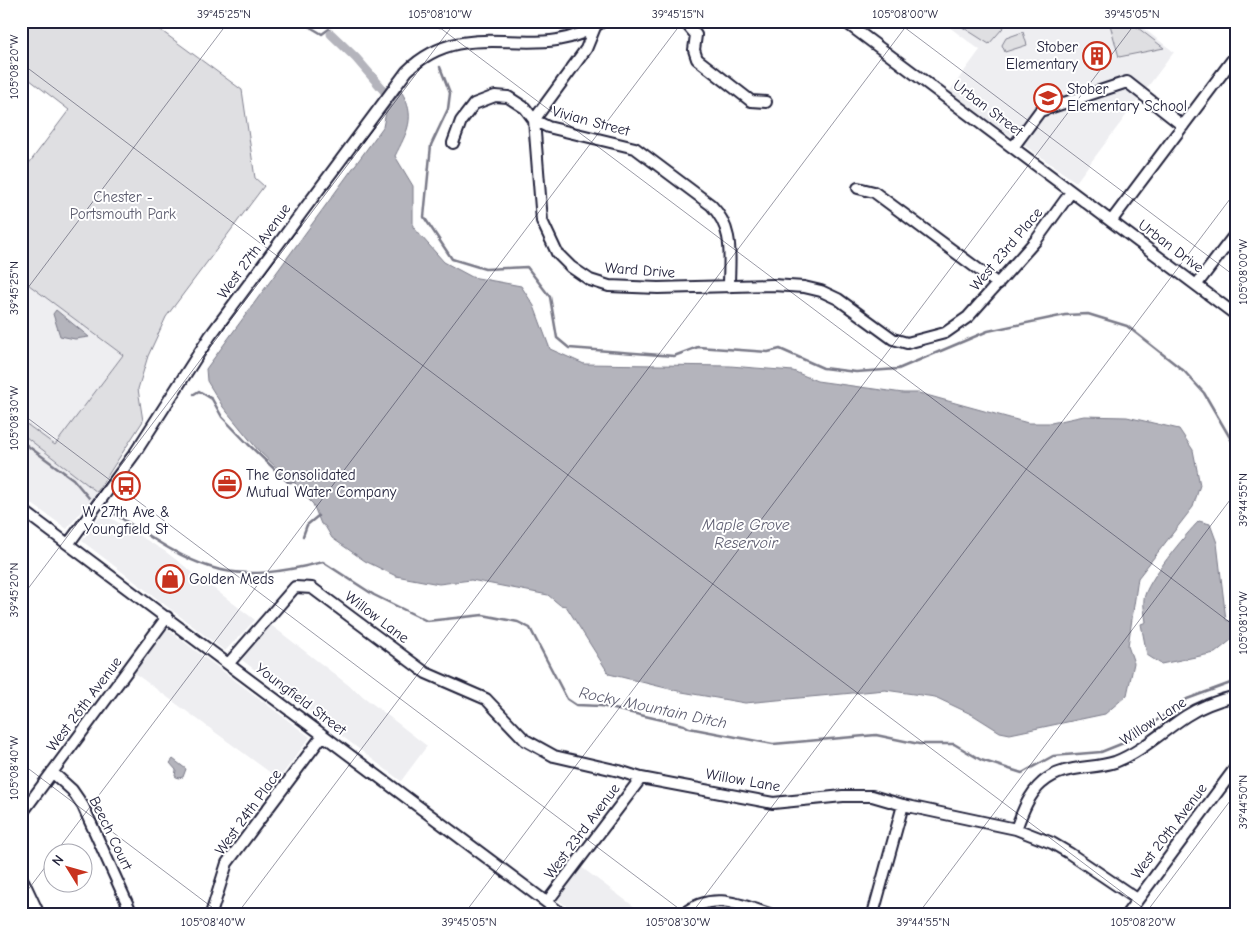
<svg xmlns="http://www.w3.org/2000/svg" width="1257" height="935" font-family="'Comic Neue',sans-serif">
	<style>
		.built { fill: #eeeef1 }
		.green { fill: #dfdfe2; stroke: #80808e }
		.water { fill: #b4b4bc; stroke: #7a7a88 }
		.lines { fill: none; stroke-linecap: round; stroke-linejoin: round }
		.stream { stroke: #7a7a88; stroke-width: 2.5 }
		.canal { stroke: #b4b4bc; stroke-width: 9 }
		.minor-casing { stroke: #22223b; stroke-width: 14 }
		.highway-casing { stroke: #22223b; stroke-width: 19 }
		.minor { stroke: #fff; stroke-width: 10 }
		.highway { stroke: #fff; stroke-width: 15 }
		.ticks { fill: none; stroke: #22223b; stroke-width: 1; stroke-opacity: 0.45 }
		.labels { text-anchor: middle; dominant-baseline: central; stroke-width: 4; stroke-linejoin: round; paint-order: stroke }
		.poi-label { font-size: 15px; fill: #22223b; stroke: #fff; text-anchor: start }
		.street-label { font-size: 15px; fill: #22223b; stroke: #fff }
		.park-label { font-size: 15px; fill: #5b5b6d; stroke: #fff }
		.water-label { font-size: 16px; font-style: italic; fill: #5c5c6f; stroke: #fff }
		.neatline { fill: none; stroke: #22223b; stroke-width: 2 }
		.ticks-label { font-size: 12px; text-anchor: middle; fill: #22223b }
	</style>
	<rect width="100%" height="100%" fill="#fff"/>
	<filter id="ink" filterUnits="userSpaceOnUse"><feTurbulence type="fractalNoise" baseFrequency=".02" numOctaves="2"/><feDisplacementMap in="SourceGraphic" scale="10" xChannelSelector="R" yChannelSelector="G"/><feConvolveMatrix kernelMatrix="1 2 1 2 8 2 1 2 1" color-interpolation-filters="sRGB"/></filter>
	<g filter="url(#ink)">
		<path class="built" d="M941,21H1134L1174,52L1076,182L949,92L980,50Z
			M21,279L123,355L55,445L21,420Z
			M25,436L97,492L67,529L21,496V442Z
			M103,513L166,552L255,620L225,651L82,541Z
			M271,625L427,746L401,781L242,660Z
			M167,629L310,737L279,779L133,672Z
			M581,867L644,914H577L558,900Z"/>
		<path class="green" d="M26,21H148L242,90L255,178L264,186L166,317L148,356L138,389L143,421L97,492L26,437L21,442V420L55,445L123,355L21,279V174L69,110L21,73V27Z
			M953,21H1009L989,44Z
			M1109,21H1129L1164,48L1119,57Z
			M1023,32L1027,45L1005,52L1002,45L1006,38Z"/>
		<path class="water" d="M401,91C417,117 407,132 395,156L413,186V227L444,262L472,277L521,286L534,306L550,349L584,364L730,366L793,371L817,381L903,393H919L1028,423H1051L1084,416L1127,417L1179,429L1193,450L1200,485L1193,507L1138,578L1128,646L1134,663L1127,695L1105,714L1010,734L1000,732L973,715L935,697L885,690L745,703L682,692L609,674L566,606L560,605L548,595L471,580L439,584L396,576L365,561L332,538L325,526L321,524L313,504L298,489L293,479L281,472L258,450L223,407L207,381L206,369L383,127L386,112Z
			M56,310L89,337L75,339L60,336L53,314Z
			M1199,521L1210,524L1217,543L1226,620L1236,623V636L1215,653L1161,664L1147,655L1141,624L1146,622C1145,615 1143,606 1144,599C1146,582 1186,534 1199,521Z
			M173,759L186,769L183,777L178,778L175,776L176,770L170,763Z"/>
		<g class="lines">
			<path class="stream" d="M300,21L322,34L329,29L331,34
				M440,21V27
				M440,67L450,93L448,109L431,145L424,217L452,259L485,269L527,267L550,297L557,338L569,348L674,356L698,347L768,352L780,349L823,368L856,372L898,369L988,331L1065,315L1088,314L1127,326L1184,371L1204,393L1236,448
				M194,394L199,391L212,399L222,417L248,444L288,482H294
				M21,441L73,479L89,498
				M113,513C144,532 175,556 210,567C245,579 287,571 323,562L374,595L427,621L483,615L518,622L530,628L567,699L576,705L601,706L684,725L689,728L773,744L876,735L919,744H954L981,760L1022,773L1053,756L1101,752L1126,742L1187,699L1236,681
				M303,536L307,525L318,516"/>
			<path class="canal" d="M331,34L356,58L393,101"/>
			<defs>
				<path id="minor" d="M684,21L696,35L694,50L697,59L751,101L766,102
					M844,21L1236,315
					M595,27L586,49L534,120L542,221L557,253L571,267L590,280L609,286L658,288L773,285L804,287L821,291L838,299L893,339L907,343L945,333L968,317L1037,239L1071,192
					M453,143L461,121L474,104L495,96L508,97L525,108L534,120L548,127L635,148L711,205C735,230 729,255 729,287
					M1014,146L1040,111L1127,82L1183,126
					M858,188L874,192L998,284
					M1112,220L1236,55
					M1197,284L1236,233
					M21,509L562,914
					M69,543L135,453L210,336L407,71C470,10 538,69 603,21
					M229,663L295,587L312,588L426,673L486,699L525,740L554,756L619,771L641,778L773,803L843,796H872L903,805L1016,829L1052,843L1069,853L1137,899
					M52,772L72,790L83,806L132,914
					M25,809L167,617
					M1016,829C1022,813 1029,794 1042,783C1063,764 1091,770 1115,762C1141,752 1163,731 1186,716C1201,706 1219,700 1236,696
					M547,902L641,778
					M211,914L227,863L323,735
					M683,914C712,891 739,904 769,914
					M873,914L903,805
					M1127,914L1236,767"/>
				<path id="highway" d="M21,882L36,914"/>
			</defs>
			<use href="#minor" class="minor-casing"/>
			<use href="#highway" class="highway-casing"/>
			<use href="#minor" class="minor"/>
			<use href="#highway" class="highway"/>
		</g>
	</g>
	<path class="ticks" d="M431,21L1236,627M896,21L1236,277M21,63L1151,914M21,297L229,21M21,413L686,914M21,598L456,21M21,763L221,914M56,852L683,21M21,899L52,858M237,914L910,21M464,914L1137,21M691,914L1236,191M918,914L1236,492M1145,914L1236,793"/>
	<defs>
		<symbol id="building-ring" viewBox="-11 -11 22 22"><circle r="9.5" fill="#fff" stroke="#c8321e" stroke-width="1.5"/><path d="M-4-6H4V6H1V3H-1V6H-4ZM-2.5-4.3h1.7v1.8h-1.7ZM.8-4.3h1.7v1.8H.8ZM-2.5-1h1.7V.8h-1.7ZM.8-1h1.7V.8H.8Z" fill="#c8321e"/></symbol>
		<symbol id="school-ring" viewBox="-11 -11 22 22"><circle r="9.5" fill="#fff" stroke="#c8321e" stroke-width="1.5"/><path d="M0-5L7-2L0 1L-7-2ZM-4 1L0 2.5L4 1V4Q0 6-4 4Z" fill="#c8321e"/></symbol>
		<symbol id="office-ring" viewBox="-11 -11 22 22"><circle r="9.5" fill="#fff" stroke="#c8321e" stroke-width="1.5"/><path d="M-6-3h4V-5.5h4V-3h4V5H-6ZM-1-4.5V-3h2v-1.5ZM-6 0V1H6V0Z" fill="#c8321e"/></symbol>
		<symbol id="bus-ring" viewBox="-11 -11 22 22"><circle r="9.5" fill="#fff" stroke="#c8321e" stroke-width="1.5"/><path d="M-5-6H5V4H4V6H2V4H-2V6H-4V4H-5ZM-3.5-4V0h7V-4ZM-3.5 1.2v1.5H-2V1.2ZM2 1.2v1.5H3.5V1.2Z" fill="#c8321e"/></symbol>
		<symbol id="shop-ring" viewBox="-11 -11 22 22"><circle r="9.5" fill="#fff" stroke="#c8321e" stroke-width="1.5"/><path d="M-5-2.5h2.3a2.7 3.5 0 0 1 5.4 0H5L5.5 6h-11ZM-1.5-2.5h3a1.5 2.3 0 0 0-3 0Z" fill="#c8321e"/></symbol>
	</defs>
	<g fill-rule="evenodd">
		<use href="#building-ring" x="1081" y="40" width="32" height="32"/>
		<use href="#school-ring" x="1032" y="82" width="32" height="32"/>
		<use href="#office-ring" x="211" y="468" width="32" height="32"/>
		<use href="#bus-ring" x="110" y="470" width="32" height="32"/>
		<use href="#shop-ring" x="154" y="563" width="32" height="32"/>
	</g>
	<g class="labels">
		<g class="poi-label">
			<text x="1078" y="47" text-anchor="end">Stober<tspan x="1078" dy="17">Elementary</tspan></text>
			<text x="1067" y="89">Stober<tspan x="1067" dy="17">Elementary School</tspan></text>
			<text x="246" y="475">The Consolidated<tspan x="246" dy="17">Mutual Water Company</tspan></text>
			<text x="126" y="512" text-anchor="middle">W 27th Ave &amp;<tspan x="126" dy="17">Youngfield St</tspan></text>
			<text x="189" y="579">Golden Meds</text>
		</g>
		<g class="street-label">
			<text transform="translate(988 108) rotate(37)">Urban Street</text>
			<text transform="translate(591 121) rotate(15)">Vivian Street</text>
			<text transform="translate(1171 246) rotate(37)">Urban Drive</text>
			<text transform="translate(1006 249) rotate(-50)">West 23rd Place</text>
			<text transform="translate(254 251) rotate(-54)">West 27th Avenue</text>
			<text transform="translate(640 270) rotate(4)">Ward Drive</text>
			<text transform="translate(377 617) rotate(37)">Willow Lane</text>
			<text transform="translate(301 699) rotate(37)">Youngfield Street</text>
			<text transform="translate(84 704) rotate(-53)">West 26th Avenue</text>
			<text transform="translate(1153 721) rotate(-33)">Willow Lane</text>
			<text transform="translate(743 780) rotate(10)">Willow Lane</text>
			<text transform="translate(248 812) rotate(-54)">West 24th Place</text>
			<text transform="translate(582 831) rotate(-53)">West 23rd Avenue</text>
			<text transform="translate(1169 831) rotate(-53)">West 20th Avenue</text>
			<text transform="translate(111 833) rotate(64)">Beech Court</text>
		</g>
		<g class="park-label">
			<text x="123" y="197">Chester -<tspan x="123" dy="17">Portsmouth Park</tspan></text>
		</g>
		<g class="water-label">
			<text x="746" y="525">Maple Grove<tspan x="746" dy="18">Reservoir</tspan></text>
			<text transform="translate(653 708) rotate(12)">Rocky Mountain Ditch</text>
		</g>
	</g>
	<rect width="1257" height="935" fill="none" stroke="#fff" stroke-width="55"/>
	<g transform="translate(68 868) rotate(307)"><circle r="24" fill="#ffffff" stroke="#a7a7b1"/>
	<path d="M0-4L9 19L0 12L-9 19Z" fill="#c8321e"/>
	<text y="-8" font-size="14" font-weight="bold" text-anchor="middle" fill="#22223b">N</text>
	</g>
	<rect x="28" y="28" width="1202" height="880" class="neatline"/>
	<g class="ticks-label">
		<text x="224" y="18">39°45'25"N</text>
		<text x="440" y="18">105°08'10"W</text>
		<text x="678" y="18">39°45'15"N</text>
		<text x="905" y="18">105°08'00"W</text>
		<text x="1132" y="18">39°45'05"N</text>
		<text transform="translate(14 67) rotate(-90)" y="4">105°08'20"W</text>
		<text transform="translate(1243 272) rotate(-90)" y="4">105°08'00"W</text>
		<text transform="translate(14 288) rotate(-90)" y="4">39°45'25"N</text>
		<text transform="translate(14 418) rotate(-90)" y="4">105°08'30"W</text>
		<text transform="translate(1243 500) rotate(-90)" y="4">39°44'55"N</text>
		<text transform="translate(14 590) rotate(-90)" y="4">39°45'20"N</text>
		<text transform="translate(1243 623) rotate(-90)" y="4">105°08'10"W</text>
		<text transform="translate(14 768) rotate(-90)" y="4">105°08'40"W</text>
		<text transform="translate(1243 802) rotate(-90)" y="4">39°44'50"N</text>
		<text x="213" y="926">105°08'40"W</text>
		<text x="469" y="926">39°45'05"N</text>
		<text x="678" y="926">105°08'30"W</text>
		<text x="923" y="926">39°44'55"N</text>
		<text x="1143" y="926">105°08'20"W</text>
	</g>
</svg>
